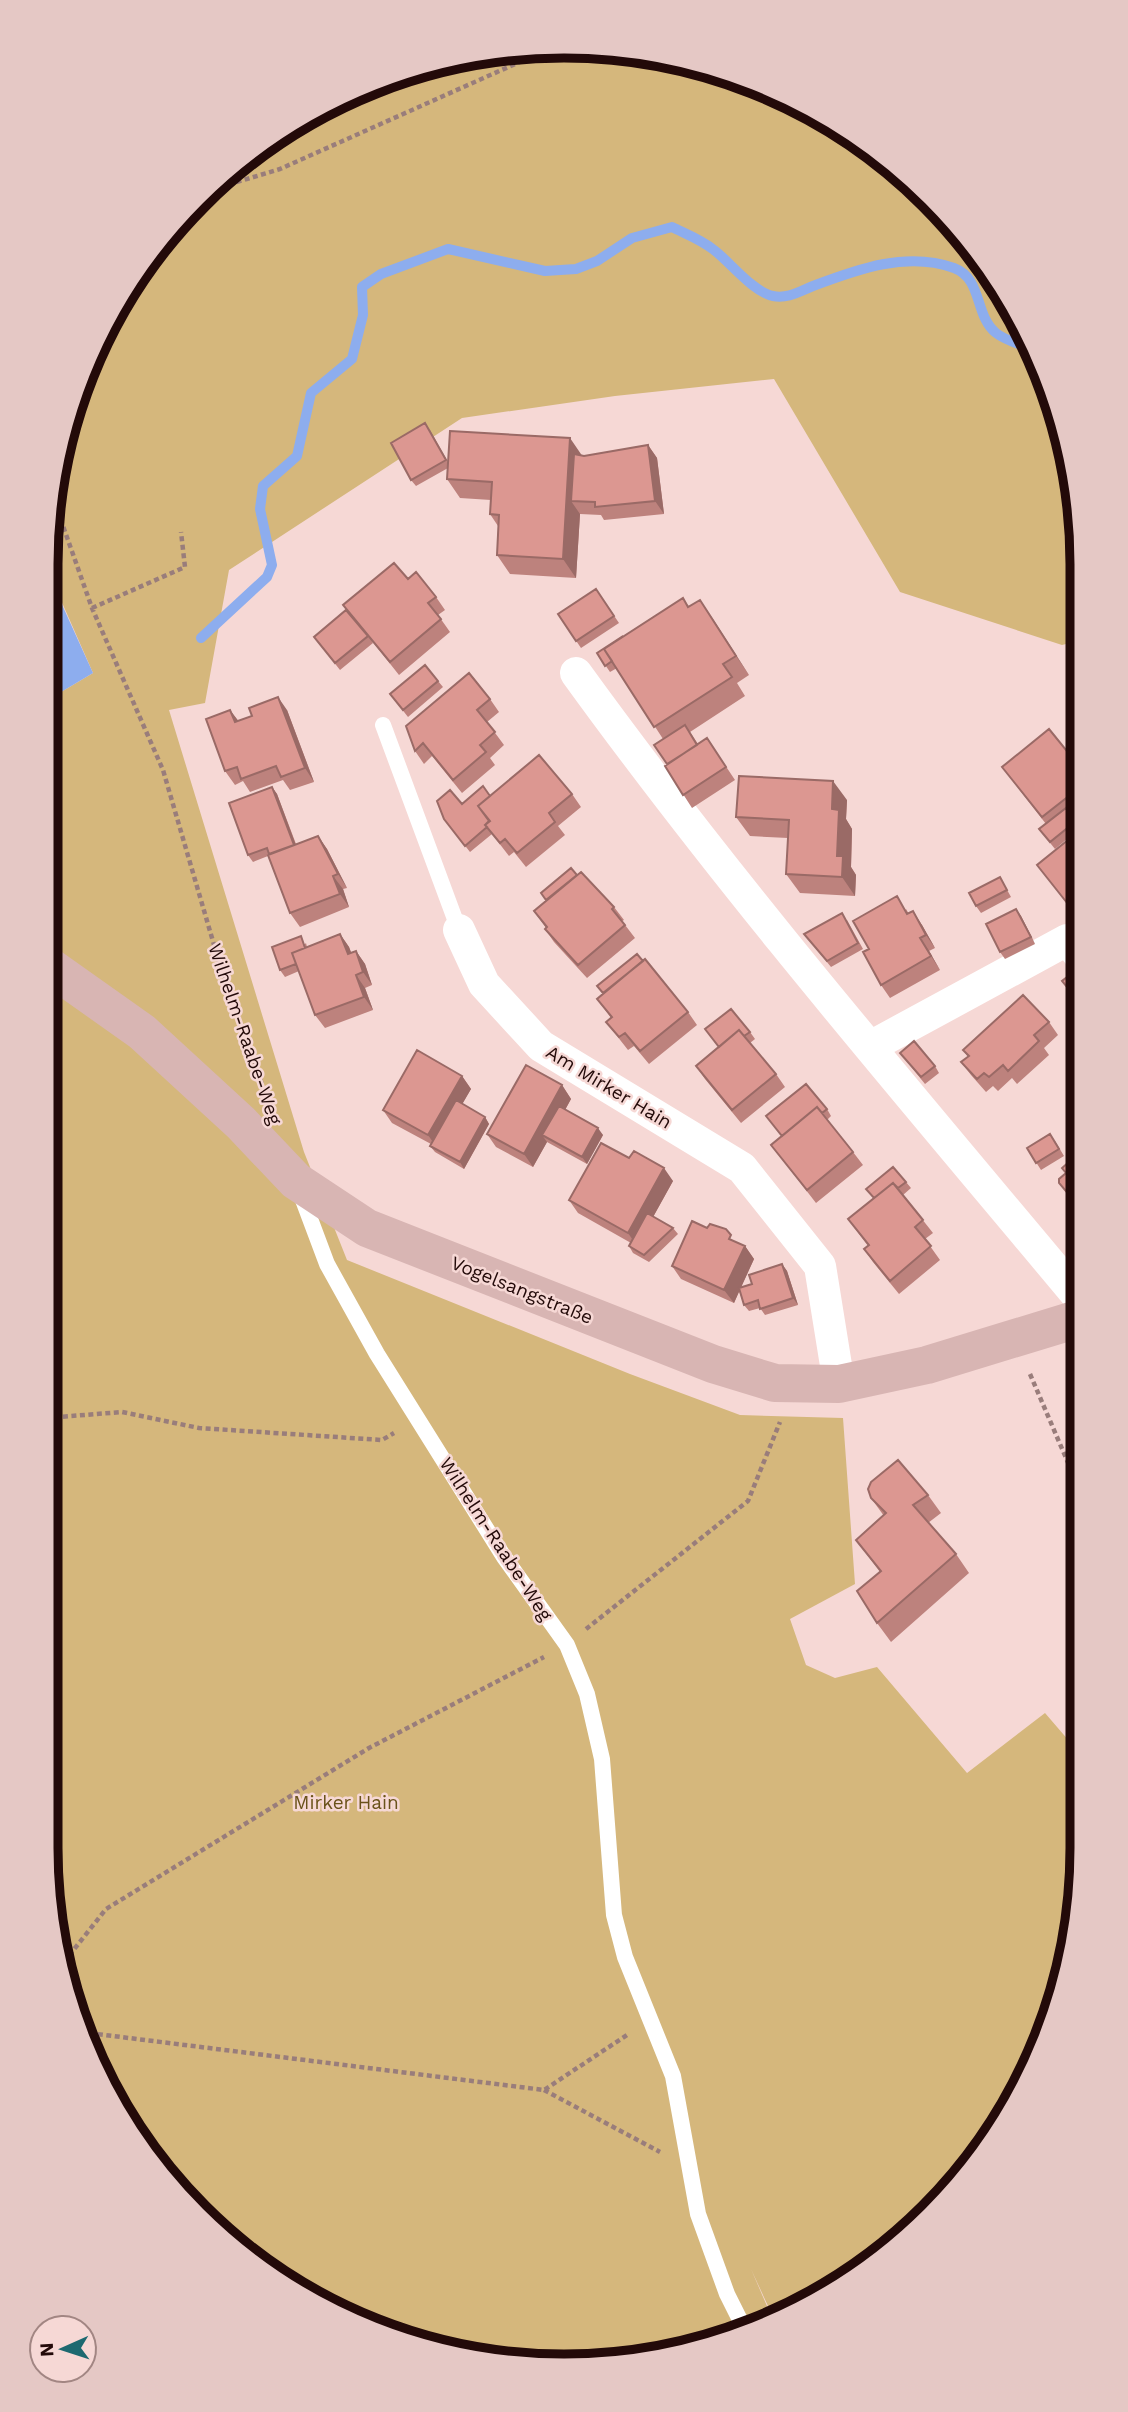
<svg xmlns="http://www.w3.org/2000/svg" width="1128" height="2412" font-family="'Work Sans',sans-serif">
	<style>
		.green { fill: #d5b77c }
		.water { fill: #8dadee }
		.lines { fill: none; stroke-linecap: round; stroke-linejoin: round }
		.stream { stroke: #8dadee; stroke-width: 10 }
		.path { stroke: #997d7b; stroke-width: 4.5; stroke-dasharray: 5 3.5; stroke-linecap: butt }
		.lane { stroke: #fff; stroke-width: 16 }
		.street { stroke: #fff; stroke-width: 32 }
		.secondary { stroke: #d8b5b3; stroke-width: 38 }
		.wall { fill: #bd827d }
		.shaded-wall { fill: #9a6a66 }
		.building { fill: #dc9791; stroke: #9a6a66; stroke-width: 2 }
		.labels { text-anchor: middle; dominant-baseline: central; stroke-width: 5; stroke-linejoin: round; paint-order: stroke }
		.street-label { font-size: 19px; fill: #230a09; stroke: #f6d8d5 }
		.park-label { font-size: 19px; fill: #6a521a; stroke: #f6d8d5 }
		.rim { fill: none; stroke: #230a09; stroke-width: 9 }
	</style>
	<rect width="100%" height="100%" fill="#f6d8d5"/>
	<path class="green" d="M564,46L665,55L762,85L879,152L975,248L1043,365L1078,496V641L1062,645L900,592L774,379L615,396L462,418L229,570L205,703L169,710L304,1152L347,1260L630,1374L740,1415L843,1418L855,1584L790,1619L806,1665L835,1678L877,1667L967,1773L1045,1713L1082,1756V1848L1072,1950L1043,2046L954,2190L823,2297L774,2319L751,2269L773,2320L730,2339L632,2362L463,2357L305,2297L174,2190L115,2107L73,2015L46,1848V701L93,673L60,598L46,612C46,563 46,511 55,463C92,279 234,125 412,71C429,66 446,59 463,55C496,49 531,49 564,46Z"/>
	<path class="water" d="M59,598L93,673L46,701V612Z"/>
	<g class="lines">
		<path class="stream" d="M201,638L267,577L272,565L260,509L263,486L297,456L311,393L352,359L363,315L362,287L381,274L448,249L545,271L576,269L597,261L632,238L672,227C686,234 702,240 714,250C730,262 753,292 773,296C788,299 800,291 813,286C858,269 907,251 954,268C983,279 974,315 996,333C1006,341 1023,345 1035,351"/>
		<path class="path" d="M204,192L280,169L553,47
			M52,495L92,608L163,770L219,962L264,1090
			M92,608L185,567L181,532
			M1030,1374L1081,1493
			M46,1418L122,1412L199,1428L382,1440L394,1433
			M586,1629L748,1501L780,1422
			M64,1962L106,1909L369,1748L544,1657
			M81,2032L544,2090L627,2035
			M544,2090L660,2152"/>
		<path class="lane" d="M383,725L459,930
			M300,1192L327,1264L377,1354L504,1557L567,1645L587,1694L602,1759L614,1915L625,1957L673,2076L698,2214L727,2294L746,2332"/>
		<path class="street" d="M576,673C733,890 909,1094 1081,1300
			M459,930L484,984L541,1046L742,1168L820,1266L839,1384
			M870,1047L1067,940L1080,956"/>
		<path class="secondary" d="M46,964L142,1032L241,1123L296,1181L367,1228L713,1364L775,1383L839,1384L927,1365L1081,1318"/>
	</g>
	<path class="wall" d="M430,430L448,462L584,456L648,445L657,458L664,514L604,520L601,515L580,514L576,578L510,574L497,555L498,526L490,514L491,500L460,498L447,479L448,468L416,486L411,480Z
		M408,579L436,597L445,610L438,615L450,632L399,675L372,641L373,643L340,670L314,637L351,616L343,605Z
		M596,589L619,623L581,648L558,614Z
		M683,598L689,607L700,600L749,675L737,683L745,696L690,732L698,744L707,738L735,780L692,808L665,766L667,765L663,739L617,668L610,672L597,653Z
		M438,681L443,687L408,717L390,694Z
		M490,699L499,712L487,722L504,745L490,758L495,765L462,793L432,756L424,764L415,751L406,726Z
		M230,710L238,721L287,710L314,782L290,790L283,780L250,792L243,781L235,785L225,771Z
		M1079,766V808L1071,814L1079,825V829L1055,849L1039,829L1046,824L1002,767Z
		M272,787L277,794L296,844L318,836L327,849L347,888L343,889L349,907L300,927L290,913L268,856L253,862L248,855Z
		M572,794L581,807L558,826L565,835L526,867L514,852L509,856L492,834L470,852L444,819L462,804L490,796Z
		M847,800L846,819L852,829L851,867L856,875L855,896L800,893L786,874L788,838L750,836L736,817Z
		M1079,831V919L1037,865Z
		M577,875L614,907L624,920L622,921L635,938L587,978L554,942L545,929L546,928L534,911L546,900L541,893Z
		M1000,877L1011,897L981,913L976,906Z
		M906,909L909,914L922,925L935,948L929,951L940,970L890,998L881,985L869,949Z
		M1016,909L1021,916L1035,944L1005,959L1000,952Z
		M847,920L863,949L831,967L804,934Z
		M340,934L349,947L351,953L356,951L365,964L372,985L365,988L373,1010L325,1028L315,1015L299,971L285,977L280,970L306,943L307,947Z
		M597,986L688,1012L697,1025L649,1064L634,1046L628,1050L606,1022L611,1018L597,999L603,994Z
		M1049,1022L1058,1035L1044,1048L1049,1055L1017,1084L1012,1078L998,1091L993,1086L986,1092L971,1075L961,1062L968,1057L963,1050Z
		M705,1029L750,1032L755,1039L750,1043L776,1074L785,1087L741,1123L705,1079L696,1066L719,1047Z
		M900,1053L935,1066L939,1073L925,1084Z
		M462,1076L471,1089L462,1104L485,1117L489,1124L464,1169L435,1152L430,1146L431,1144L392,1123L383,1110Z
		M562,1085L571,1099L565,1110L603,1135L587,1164L547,1142L533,1167L496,1147L487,1134Z
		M827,1109L831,1116L827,1120L853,1152L863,1165L816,1203L771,1145Z
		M1055,1141L1064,1156L1041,1170L1027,1148Z
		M1080,1152V1210L1059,1183Z
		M629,1158L673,1181L653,1217L673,1228L678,1234L649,1262L633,1253L629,1246L631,1243L578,1213L569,1200Z
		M906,1182L911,1188L903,1195L933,1233L925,1239L940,1260L899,1294L873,1262L864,1249L868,1246L848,1219L874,1199L866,1189Z
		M736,1242L745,1246L754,1259L741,1287L752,1284L782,1264L787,1271L798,1305L765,1315L760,1308L749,1311L744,1305L739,1291L734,1303L681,1279L672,1266Z
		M928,1495L941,1513L928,1523L956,1554L969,1573L891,1642L877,1623L880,1572L856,1540L884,1516L871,1498Z"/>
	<path class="shaded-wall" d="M570,438L583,457L571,501L580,514L576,578L563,559Z
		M648,445L657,458L664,514L655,501Z
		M700,600L713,619L749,675L736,656Z
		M278,697L287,710L314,782L305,768Z
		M230,710L240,723L235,722Z
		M833,781L847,800L846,819L852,829L851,867L856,875L855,896L842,877L837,856L832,809Z
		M272,787L277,794L301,859L296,852Z
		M318,836L327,849L347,888L338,874Z
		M333,876L343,889L349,907L340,894Z
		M1016,909L1021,916L1035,944L1031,937Z
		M913,911L922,925L935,948L926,935Z
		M340,934L349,947L357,967L348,954Z
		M920,938L929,951L940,970L931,956Z
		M356,951L365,964L372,985L363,972Z
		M356,975L365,988L373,1010L364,997Z
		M462,1076L471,1089L437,1148L428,1135Z
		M562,1085L571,1099L549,1139L542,1135L547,1142L533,1167L524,1154Z
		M485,1117L489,1124L464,1169L460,1162Z
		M598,1128L603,1135L587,1164L582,1157Z
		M664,1168L673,1181L637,1246L628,1233Z
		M745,1246L754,1259L734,1303L724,1290Z
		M782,1264L787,1271L798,1305L793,1298Z"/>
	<path class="building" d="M425,423L446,460L411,480L391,443Z
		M450,431L570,438L563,559L497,555L499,515L490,514L492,482L447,479Z
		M648,445L655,501L595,507V502L571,501L574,454L584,456Z
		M394,563L408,579L416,572L436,597L428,603L441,619L390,662L343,605Z
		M596,589L614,616L576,641L558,614Z
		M683,598L688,607L700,600L736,656L723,664L732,677L654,727L604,649Z
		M346,610L368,636L335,663L314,637Z
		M623,636L604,649L612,661L605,666L597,653Z
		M425,665L438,681L403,710L390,694Z
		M469,673L490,699L477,710L495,732L480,745L486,752L453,780L423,743L415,751L406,726Z
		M278,697L305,768L281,777L276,766L241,779L237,767L225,771L206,719L230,710L235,722L252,716L249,708Z
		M685,725L697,745L667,764L654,745Z
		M1049,729L1079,766V788L1042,817L1002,767Z
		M707,738L726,767L683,795L665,766Z
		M539,755L572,794L549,813L555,822L517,853L505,839L500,843L485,825L490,821L478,806Z
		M739,776L833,781L832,809L839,810L837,856H843L842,877L786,874L789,820L736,817Z
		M483,786L490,796L478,806L489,821L485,825L487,827L465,846L444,819L437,801L450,790L462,804Z
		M272,787L294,845L269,854L267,848L248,855L229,803Z
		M1066,808L1076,821L1050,842L1039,829Z
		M1079,831V918L1037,865Z
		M318,836L338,874L333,876L340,894L290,913L268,855Z
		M571,868L577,875L546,900L541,893Z
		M581,872L614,907L612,909L625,925L578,965L545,929L547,927L534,911Z
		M1000,877L1007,890L976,906L969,893Z
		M897,896L907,914L913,911L926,935L920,938L931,956L881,985L863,952L869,949L853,921Z
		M1016,909L1031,937L1000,952L986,924Z
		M842,913L858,943L827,961L804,934Z
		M340,934L348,954L356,951L363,972L356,975L364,997L315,1015L292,953Z
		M301,936L305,948L292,953L296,964L280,970L272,947Z
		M637,954L643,961L603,993L597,986Z
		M645,959L688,1012L640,1051L625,1033L619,1037L606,1022L612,1017L597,999Z
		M1075,971L1080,977V1003L1062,981Z
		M1023,995L1049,1022L1034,1035L1039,1041L1008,1071L1003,1065L989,1077L984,1073L977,1079L961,1062L969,1056L963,1050Z
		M731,1009L750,1032L744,1036L739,1030L719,1047L705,1029Z
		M739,1030L776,1074L732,1110L696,1066Z
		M914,1041L935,1066L921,1077L900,1053Z
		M417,1050L462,1076L428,1135L383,1110Z
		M526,1065L562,1085L524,1154L487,1134Z
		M806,1084L827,1109L822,1113L817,1107L782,1136L766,1116Z
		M456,1100L485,1117L460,1162L430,1146Z
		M559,1106L598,1128L582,1157L542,1135Z
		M817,1107L853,1152L807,1190L771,1145Z
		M1050,1134L1059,1149L1036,1163L1027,1148Z
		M601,1143L629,1158L634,1151L664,1168L628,1233L569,1200Z
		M1080,1152V1193L1076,1198L1071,1197L1059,1183V1179L1066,1173L1062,1168Z
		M893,1167L906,1182L898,1188L893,1183L874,1198L866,1189Z
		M893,1183L923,1220L915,1227L931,1246L890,1281L864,1249L869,1245L848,1219Z
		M647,1213L673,1228L644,1255L629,1246Z
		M692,1221L707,1228L710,1224L726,1229L731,1235L729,1239L745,1246L724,1290L672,1266Z
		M782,1264L793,1298L760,1309L758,1300L744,1305L739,1288L752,1284L749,1275Z
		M1081,1374V1379L1077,1381L1075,1376Z
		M1081,1379V1401L1074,1381Z
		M1081,1402V1416L1077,1403Z
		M898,1460L928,1495L913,1505L956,1554L877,1623L857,1591L881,1571L856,1540L886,1513L871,1498L868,1489L871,1482Z"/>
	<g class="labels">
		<g class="street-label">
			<text transform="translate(245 1034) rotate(71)">Wilhelm-Raabe-Weg</text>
			<text transform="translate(609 1087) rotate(31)">Am Mirker Hain</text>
			<text transform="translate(522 1290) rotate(22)">Vogelsangstraße</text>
			<text transform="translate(496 1539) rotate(57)">Wilhelm-Raabe-Weg</text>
		</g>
		<g class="park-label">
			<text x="346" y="1802">Mirker Hain</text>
		</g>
	</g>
	<path d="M0 0H1128V2412H0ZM564 58H564A506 506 0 0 1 1070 564V1848A506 506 0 0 1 564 2354H564A506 506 0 0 1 58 1848V564A506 506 0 0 1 564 58Z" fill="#e5c8c5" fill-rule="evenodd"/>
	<path class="rim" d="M564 58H564A506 506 0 0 1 1070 564V1848A506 506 0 0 1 564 2354H564A506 506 0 0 1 58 1848V564A506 506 0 0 1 564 58Z"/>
	<g transform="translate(63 2349) rotate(267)"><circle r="33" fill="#f6d8d5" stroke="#a28683" stroke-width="2"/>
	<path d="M0-5L12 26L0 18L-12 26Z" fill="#1d6970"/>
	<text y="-10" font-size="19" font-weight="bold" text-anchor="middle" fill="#230a09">N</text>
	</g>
</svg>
